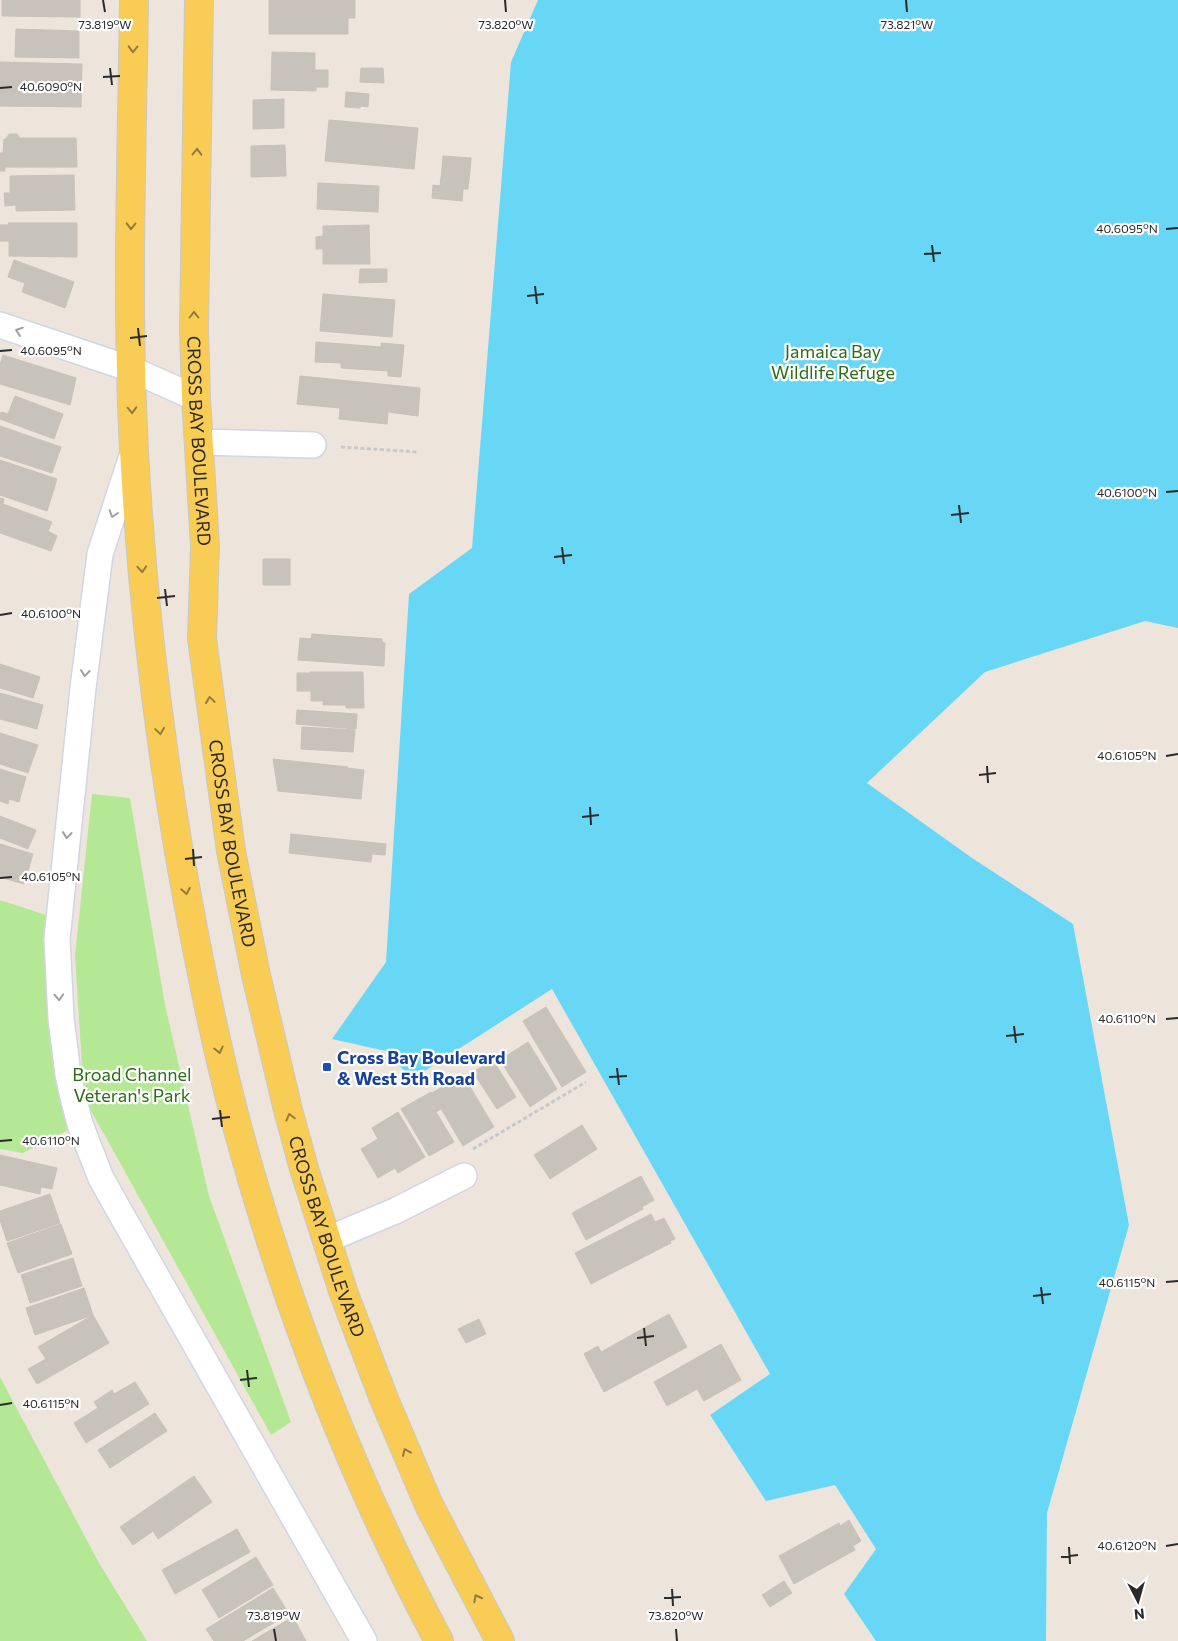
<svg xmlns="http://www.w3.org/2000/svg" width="1178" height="1641" font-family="Commissioner,sans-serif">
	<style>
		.green { fill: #b4e894 }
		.water { fill: #68d7f6 }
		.building { fill: #c8c3ba; stroke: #c9c1b5 }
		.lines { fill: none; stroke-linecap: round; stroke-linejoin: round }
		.minor-casing { stroke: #d1d5e4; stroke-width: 28 }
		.primary-casing { stroke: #c8c8c8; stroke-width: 30 }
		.path { stroke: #c8c8c8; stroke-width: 3; stroke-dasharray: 4 2.5; stroke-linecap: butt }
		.minor { stroke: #fff; stroke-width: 25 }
		.primary { stroke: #f9cc55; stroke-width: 28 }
		.oneway { stroke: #927b40 }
		.oneway2 { stroke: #9f9f9f }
		.ticks { fill: none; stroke: #2a2a2a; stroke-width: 2 }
		.transit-dot { fill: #1a4fb4; stroke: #fff; stroke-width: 2 }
		.labels { text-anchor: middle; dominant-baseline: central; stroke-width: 4.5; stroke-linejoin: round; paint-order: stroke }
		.park-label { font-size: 18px; fill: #2b6d15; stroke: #fff }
		.street-label { font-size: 18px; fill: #2a2a2a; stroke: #fff }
		.transit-label { font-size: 18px; font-weight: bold; fill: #164399; stroke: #fff; text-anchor: start }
		.ticks-label { font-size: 12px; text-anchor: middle; fill: #2a2a2a; stroke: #fff; stroke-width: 4.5; stroke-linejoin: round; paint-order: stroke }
	</style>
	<rect width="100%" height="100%" fill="#ede5dc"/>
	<path class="green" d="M92,794L130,798L165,1005L209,1196L291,1422L271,1435L84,1098L75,956Z
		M0,900L58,919L80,1124L23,1153L0,1149Z
		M0,1377L99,1563L147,1641H0Z"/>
	<path class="water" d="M538,0H1178V628L1145,621L985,672L867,783L972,858L1073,924L1129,1225L1047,1513L1046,1641H876L844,1594L876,1549L835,1485L766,1501L710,1415L770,1374L552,989L412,1079L386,1051L332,1039L386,962L409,594L472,548L511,62Z"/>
	<path class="building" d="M2,0H80V17L2,16Z
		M269,0H355V18H348V34H269Z
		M16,29L79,31V58L15,57Z
		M272,52L315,53V70H328V87H316V91L271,90Z
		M0,62L82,64L81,107L0,106Z
		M361,68H383L384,83L360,82Z
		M346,92L369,94L368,107L361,106L360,108L345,107Z
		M284,99V128L253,129V100Z
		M329,120L418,128L414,169L325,161Z
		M9,134H17L20,138H76L77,167H5V171H0V153H3L4,139H6Z
		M285,145L286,176L251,177V146Z
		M443,156L471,158L470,171L442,169Z
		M442,169L470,171L468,189H463L462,201L432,198L433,185L440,186Z
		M74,175L75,210L16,211V205L5,206L4,193H10V176Z
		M318,183L379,186L378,212L317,209Z
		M8,223H77V257L9,256V241H0V225H9Z
		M369,225L370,264H323V249H316V237L323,236V226Z
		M14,260L74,282L65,308L22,292L25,283L8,277Z
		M360,269H387V282L359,283Z
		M323,294L395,300L392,337L320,331Z
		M316,342L381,347V343L404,345L401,377L388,376V371L341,368V363L315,362Z
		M3,355L76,378L70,405L0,384V365Z
		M300,376L420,388L418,416L388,412L387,424L339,419L340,408L297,404Z
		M15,396L63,414L54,439L0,419L1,412L8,414Z
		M0,426L61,447L52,473L0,456Z
		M0,460L57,479L47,511L0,495Z
		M0,498L4,499L3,504L52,522L48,531L57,536L51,551L0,533Z
		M263,559H290V585H263Z
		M312,634L382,639V642L385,643L384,666L298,660L300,638L311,639Z
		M0,664L40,677L33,698L0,688Z
		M310,672H363L364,708H346V705H323V701H311V691H297V673H311Z
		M0,693L43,705L37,729L0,719Z
		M297,710L357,714L356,729L296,724Z
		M302,727L355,730L353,752L301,749Z
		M0,733L38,745L28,773L0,764Z
		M273,759L348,767L347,768L364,770L361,799L278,791Z
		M0,769L26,777L19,802L9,799L8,804L0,801Z
		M0,816L36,830L28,849L0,838Z
		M291,834L386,844L385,855L372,854L371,862L289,853Z
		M0,844L33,854L24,884L0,877Z
		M546,1007L586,1072L562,1087L523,1021Z
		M528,1042L557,1089L530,1107L500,1060Z
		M493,1060L516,1097L497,1109L473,1072Z
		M463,1075L494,1127L463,1146L432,1093Z
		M431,1092L441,1109L436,1112L454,1142L429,1156L401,1109Z
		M398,1112L425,1157L398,1173L395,1168L378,1178L361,1149L378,1139L372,1128Z
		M582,1125L597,1149L550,1179L534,1155Z
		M0,1155L57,1168L52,1189L41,1187L40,1194L0,1185Z
		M641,1176L654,1200L642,1207L643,1209L586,1240L572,1213Z
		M50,1194L60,1223L7,1241L0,1220V1211Z
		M651,1214L655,1222L664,1218L675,1239L670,1241L671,1243L591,1284L575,1253Z
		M61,1224L72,1254L18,1273L7,1243Z
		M73,1258L82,1286L30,1303L21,1275Z
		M84,1288L93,1315L35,1335L26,1308Z
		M669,1314L687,1347L604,1392L584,1354L598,1346L601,1352Z
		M93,1315L109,1343L37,1384L28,1369L46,1359L38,1347Z
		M479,1319L486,1334L466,1343L458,1329Z
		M721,1344L741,1380L704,1401L697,1389L667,1406L654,1382Z
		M135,1382L149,1404L86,1443L74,1423L98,1408L94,1402L112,1390L114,1394Z
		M155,1413L167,1431L110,1468L98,1450Z
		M194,1476L212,1502L158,1539L153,1531L133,1545L120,1527Z
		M849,1520L861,1541L853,1546L855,1550L794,1584L779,1556L839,1523L840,1526Z
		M237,1529L250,1552L175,1594L162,1570Z
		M256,1557L273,1585L219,1618L202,1590Z
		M784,1581L792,1593L770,1607L762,1595Z
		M273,1588L289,1614L243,1641H214L206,1629Z
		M293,1617L306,1641H252Z"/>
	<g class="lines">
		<defs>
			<path id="minor" d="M0,325L131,369L196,398
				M199,442L313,445
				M133,453L100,554L83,688L57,939L61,1018L68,1074L73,1097L80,1124L90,1150L101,1178L116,1205L364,1641
				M326,1240L395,1211L464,1176"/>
			<g id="primary">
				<path d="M134,0C132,150 126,300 134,450C141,583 156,715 178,846C195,944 214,1041 240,1137C288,1311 354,1482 439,1641"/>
				<path id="s1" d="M199,0L194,328L196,398L205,546L202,639L231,851L256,975L288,1110L305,1172L344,1294L384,1399L429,1505L500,1641"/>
			</g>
		</defs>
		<use href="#minor" class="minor-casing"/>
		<use href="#primary" class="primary-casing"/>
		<path class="path" d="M341,447L418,452
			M473,1149L586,1082"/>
		<use href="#minor" class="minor"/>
		<use href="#primary" class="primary"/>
	</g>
	<defs><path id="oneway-chevron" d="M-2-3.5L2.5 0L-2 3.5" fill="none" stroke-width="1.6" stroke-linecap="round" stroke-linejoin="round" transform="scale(1.25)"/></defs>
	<g class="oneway">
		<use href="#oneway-chevron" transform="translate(133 49) rotate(91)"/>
		<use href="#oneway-chevron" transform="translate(197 152) rotate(-89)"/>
		<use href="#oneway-chevron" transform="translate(131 226) rotate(91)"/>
		<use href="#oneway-chevron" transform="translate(194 315) rotate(-90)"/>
		<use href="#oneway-chevron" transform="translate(132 410) rotate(88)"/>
		<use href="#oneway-chevron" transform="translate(142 569) rotate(86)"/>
		<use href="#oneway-chevron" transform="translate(210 700) rotate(-98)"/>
		<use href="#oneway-chevron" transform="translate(160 731) rotate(82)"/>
		<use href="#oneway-chevron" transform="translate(186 891) rotate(80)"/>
		<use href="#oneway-chevron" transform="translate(219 1050) rotate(77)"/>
		<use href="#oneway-chevron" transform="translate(290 1117) rotate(-105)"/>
		<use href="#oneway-chevron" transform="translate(406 1452) rotate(-113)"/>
		<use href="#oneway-chevron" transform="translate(477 1598) rotate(-117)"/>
	</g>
	<g class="oneway2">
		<use href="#oneway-chevron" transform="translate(19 331) rotate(-161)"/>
		<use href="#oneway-chevron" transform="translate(113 514) rotate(108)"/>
		<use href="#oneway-chevron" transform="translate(85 673) rotate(97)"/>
		<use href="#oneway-chevron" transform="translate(67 835) rotate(96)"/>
		<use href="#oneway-chevron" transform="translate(59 997) rotate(87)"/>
	</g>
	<path class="ticks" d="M103,0L105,12M505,0L506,12M906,0L907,12M110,68L112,85M103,77L120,76M0,88L12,87M1166,229L1178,228M932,245L934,262M924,254L941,253M535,286L537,304M527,296L544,294M138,328L140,346M130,338L147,336M0,351L12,350M1166,492L1178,491M959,505L961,523M951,515L969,513M562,547L564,564M554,557L572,555M165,589L167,606M157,598L175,596M0,615L12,613M1166,756L1178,754M987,766L988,783M979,775L996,773M590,807L591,825M582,817L599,815M193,849L194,866M185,859L202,857M0,878L12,877M1166,1019L1178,1018M1014,1026L1016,1043M1006,1036L1024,1034M617,1068L619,1085M609,1077L627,1076M220,1110L222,1127M212,1119L230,1117M0,1141L12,1140M1166,1282L1178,1281M1041,1287L1043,1304M1033,1296L1051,1294M644,1328L646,1346M637,1338L654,1336M247,1370L249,1387M240,1380L257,1378M0,1405L12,1403M1166,1546L1178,1544M1069,1547L1070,1564M1061,1557L1078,1555M672,1589L673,1606M664,1598L681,1597M274,1629L276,1641M676,1629L677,1641"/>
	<rect class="transit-dot" x="322" y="1062" width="10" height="10" rx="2.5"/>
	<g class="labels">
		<g class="park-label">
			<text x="833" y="351">Jamaica Bay<tspan x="833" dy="21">Wildlife Refuge</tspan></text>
			<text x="132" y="1074">Broad Channel<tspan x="132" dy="21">Veteran's Park</tspan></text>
		</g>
		<g class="street-label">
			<text stroke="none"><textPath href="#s1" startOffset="441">CROSS BAY BOULEVARD</textPath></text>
			<text stroke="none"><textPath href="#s1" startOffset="846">CROSS BAY BOULEVARD</textPath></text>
			<text stroke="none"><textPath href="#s1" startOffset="1251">CROSS BAY BOULEVARD</textPath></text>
		</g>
		<g class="transit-label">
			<text x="337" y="1057">Cross Bay Boulevard<tspan x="337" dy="21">&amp; West 5th Road</tspan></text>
		</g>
	</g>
	<g class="ticks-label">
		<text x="105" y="29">73.819°W</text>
		<text x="506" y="29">73.820°W</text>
		<text x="907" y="29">73.821°W</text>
		<text x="51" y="91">40.6090°N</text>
		<text x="1127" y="233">40.6095°N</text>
		<text x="51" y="355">40.6095°N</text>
		<text x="1127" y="497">40.6100°N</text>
		<text x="51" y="618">40.6100°N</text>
		<text x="1127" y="760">40.6105°N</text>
		<text x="51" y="881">40.6105°N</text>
		<text x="1127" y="1023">40.6110°N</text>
		<text x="51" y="1145">40.6110°N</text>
		<text x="1127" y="1287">40.6115°N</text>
		<text x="51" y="1408">40.6115°N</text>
		<text x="1127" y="1550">40.6120°N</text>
		<text x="274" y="1620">73.819°W</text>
		<text x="676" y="1620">73.820°W</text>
	</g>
	<g transform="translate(1138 1601) rotate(174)" stroke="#ffffff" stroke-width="4" paint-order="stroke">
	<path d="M0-4L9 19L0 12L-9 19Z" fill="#2a2a2a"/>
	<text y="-8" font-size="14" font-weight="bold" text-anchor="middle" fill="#2a2a2a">N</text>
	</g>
</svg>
